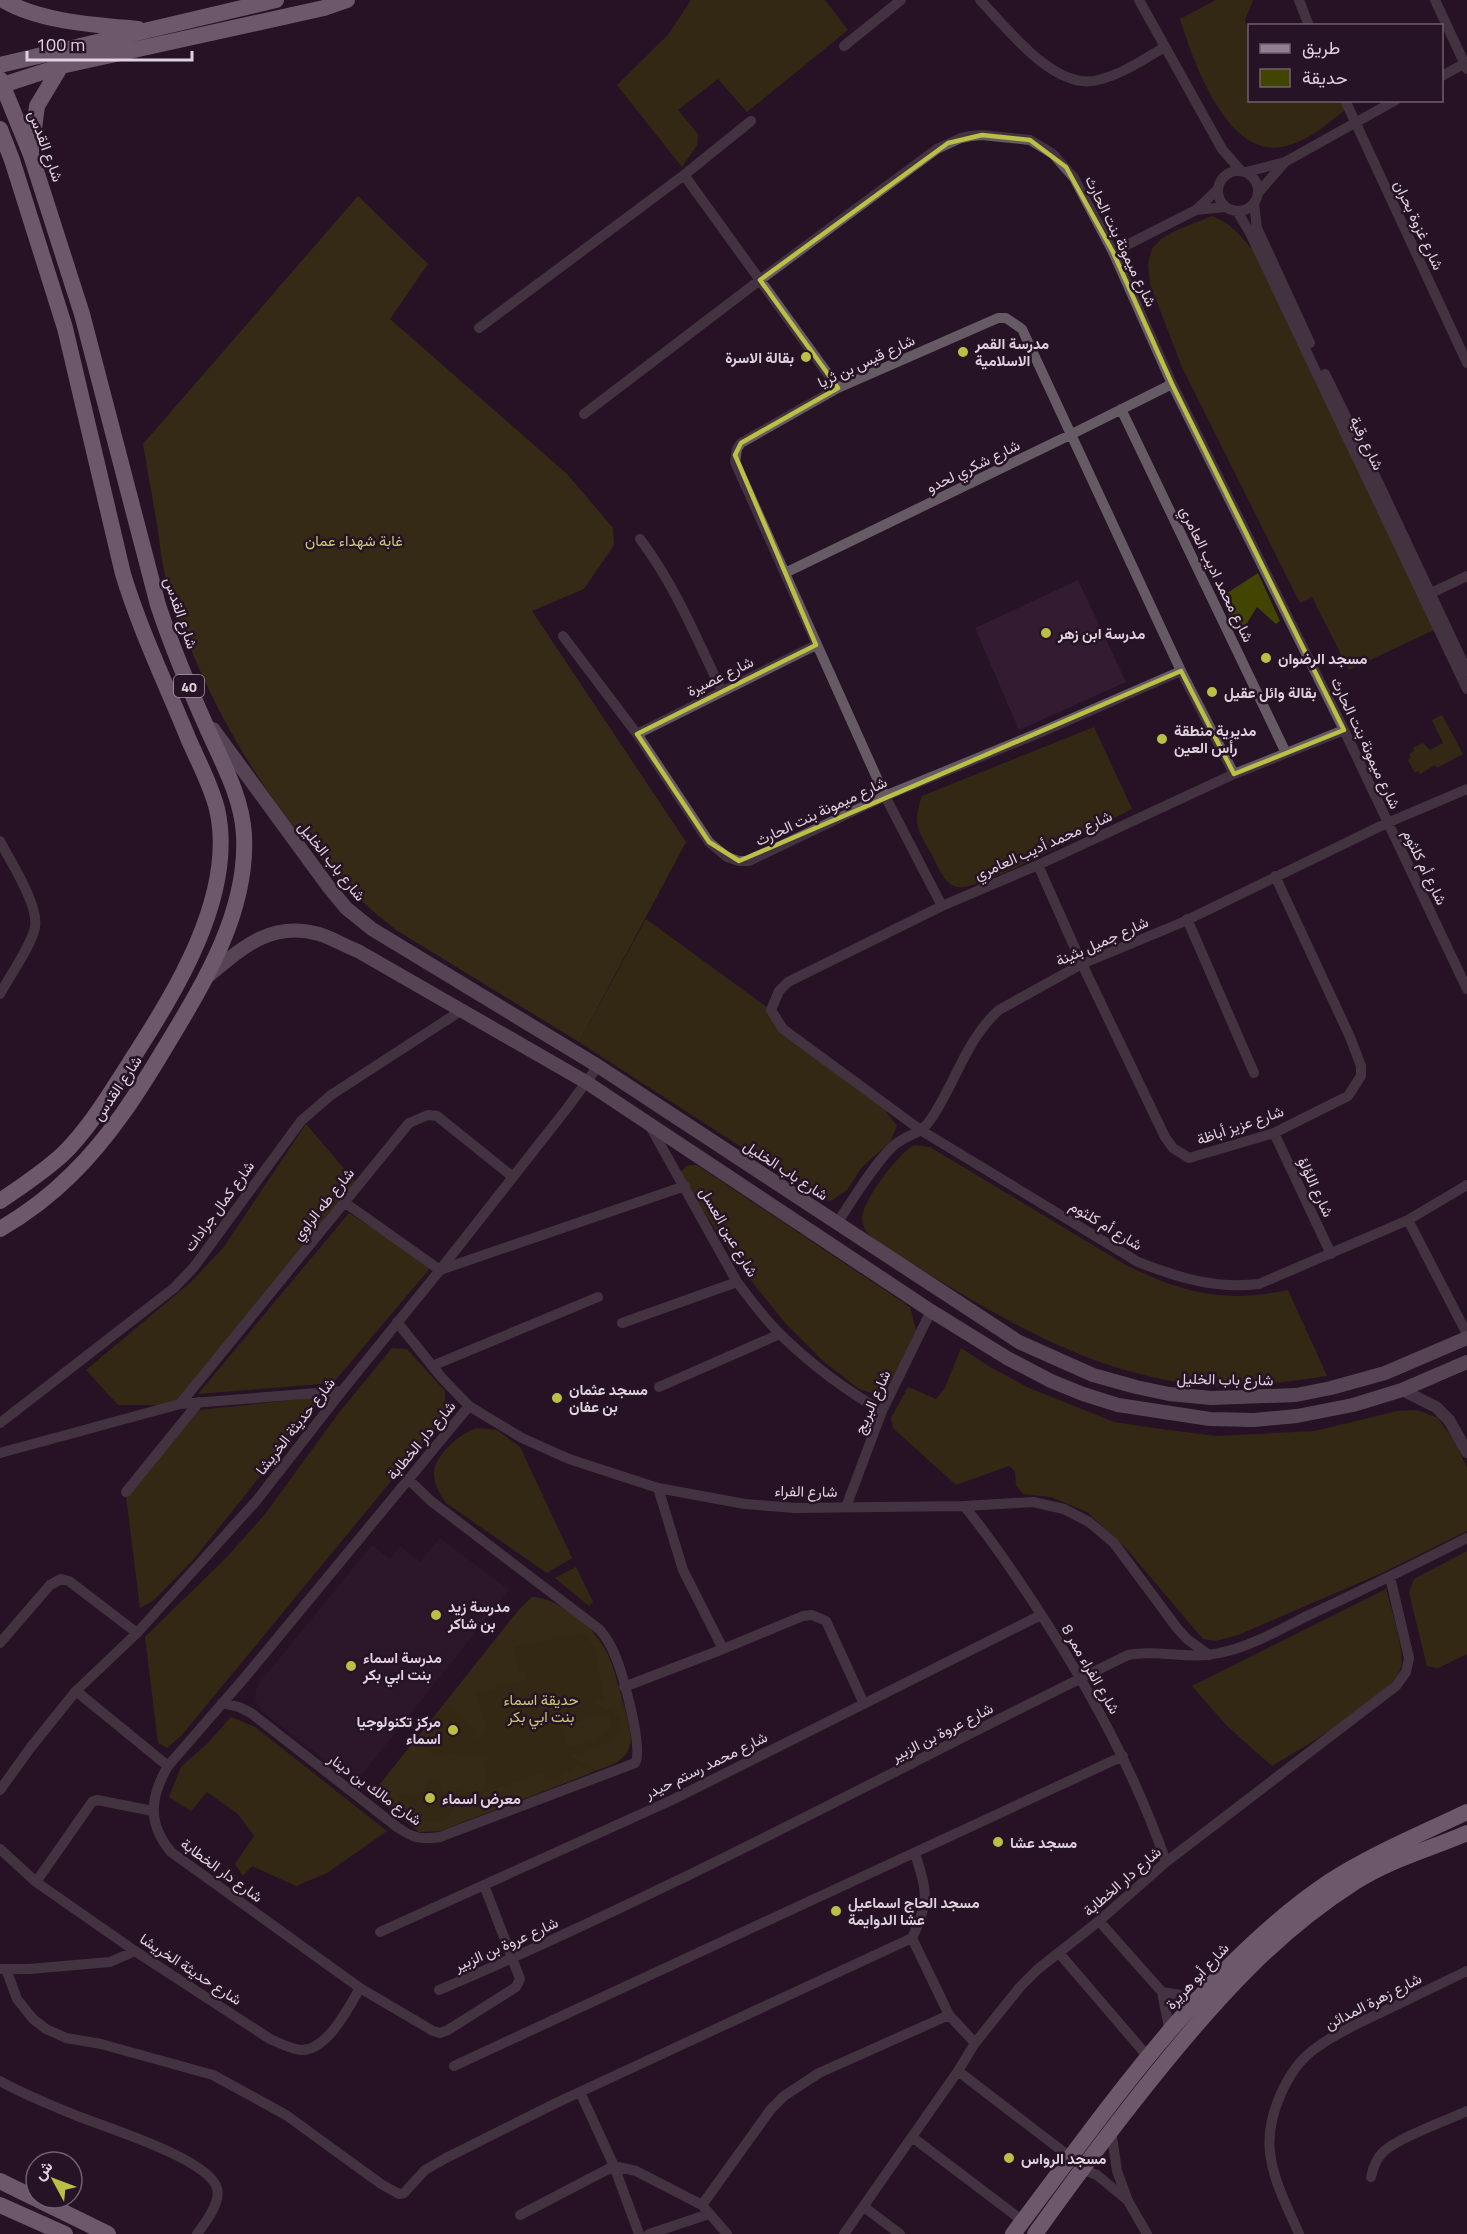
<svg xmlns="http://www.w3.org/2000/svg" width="1467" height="2234" font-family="'Titillium Web',Vazirmatn,sans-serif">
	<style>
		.built { fill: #331b32 }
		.green { fill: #424402 }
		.forest { fill: #454804 }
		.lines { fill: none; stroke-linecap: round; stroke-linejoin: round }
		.minor { stroke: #665b65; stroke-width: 10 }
		.tertiary { stroke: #665b65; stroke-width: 12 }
		.secondary { stroke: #918090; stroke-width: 14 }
		.trunk { stroke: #c2aac0; stroke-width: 16 }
		.marked { fill: none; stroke: #bac046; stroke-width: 4.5; stroke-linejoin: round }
		.poi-dot { fill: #bac046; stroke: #261325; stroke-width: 2 }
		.labels { text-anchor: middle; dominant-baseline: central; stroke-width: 5; stroke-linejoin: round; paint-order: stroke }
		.shield { fill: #261325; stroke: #a899a6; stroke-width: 1.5 }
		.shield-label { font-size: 14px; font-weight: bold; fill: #dfd2de }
		.street-label { font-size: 15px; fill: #dfd2de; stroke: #261325 }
		.poi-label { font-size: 15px; font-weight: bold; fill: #dfd2de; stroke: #261325; text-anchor: start }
		.park-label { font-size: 15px; fill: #c7cd75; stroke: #261325 }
	</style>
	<rect width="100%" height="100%" fill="#261325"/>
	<path class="built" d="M1078,580L1126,682L1019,730L975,628Z
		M440,1538L509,1590L363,1773L353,1776L343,1774L262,1711L255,1700L256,1690L261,1681L372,1545L390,1559L400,1546L420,1562Z"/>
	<path class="green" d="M691,0H825L848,30L747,112L718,79L678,110L698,134L697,145L682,167L617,85L668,35Z
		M1216,0H1253L1245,20L1249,31L1250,100L1340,101L1345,110C1326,125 1309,140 1286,146C1228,162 1193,60 1180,19Z
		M1212,216C1231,223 1242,237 1254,252L1436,629L1349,670L1312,597L1300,603L1182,367L1150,284L1148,264L1152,249L1161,239L1177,230Z
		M1258,573L1280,621L1276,624L1257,607L1239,636L1221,597Z
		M1442,715L1463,754L1437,768L1435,765L1420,774L1418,771L1415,773L1408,760L1411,758L1409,754L1414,751L1413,748L1423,743L1430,750L1443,743L1432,720Z
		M1094,727L1132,809C1106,822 976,893 957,887C944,884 938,866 932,855C918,830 912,825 922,796Z
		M646,919L771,1010L776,1020L874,1096L897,1126L890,1142L862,1167L847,1190L831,1201L823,1200L579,1042Z
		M306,1124L358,1185L174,1405H118L86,1370L191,1282L223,1248Z
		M914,1145L930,1147L1124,1264C1182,1293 1223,1304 1288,1290L1327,1376C1292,1381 1254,1387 1218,1386C1089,1380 979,1305 873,1239C867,1232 862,1228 862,1218C863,1200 898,1154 914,1145Z
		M688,1165H697L910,1307L918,1338L881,1396L859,1389L823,1361L786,1324L748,1277L678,1174Z
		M349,1213L432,1266L333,1383L198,1394Z
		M392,1348L407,1349L445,1391V1410L434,1429L181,1736L167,1748L158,1743L145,1637L228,1556L266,1513L338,1414Z
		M961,1348L990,1367L1029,1388L1114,1422L1168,1430L1217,1436L1315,1431L1397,1411L1417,1410L1438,1418L1457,1446L1467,1468V1531L1382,1573L1238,1635L1216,1641L1203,1639L1125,1547L1087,1512L1051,1497L1023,1494L1016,1485L1015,1471L1009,1466L956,1485L893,1428L891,1418L908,1387L936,1399L945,1388Z
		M320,1397L318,1404L193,1560L153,1601L140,1608L126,1496L199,1410Z
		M477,1428L497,1430L520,1447L572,1558L547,1573L446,1503C440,1494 435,1487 434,1476C432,1457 460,1433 477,1428Z
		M1467,1551V1654L1438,1668L1427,1666L1409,1593L1414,1579Z
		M576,1567L593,1602L589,1606L555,1578Z
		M1386,1589C1390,1605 1407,1656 1400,1670C1388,1699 1302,1748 1272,1766L1227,1726L1192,1686Z
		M532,1597C553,1599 574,1613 589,1627C606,1643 630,1715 631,1739C631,1749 624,1755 618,1762L440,1831L419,1832L380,1800L377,1788L518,1611Z
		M231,1717L255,1727L387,1831L327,1873L296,1886L252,1866L243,1876L235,1864L254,1836L238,1814L207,1792L191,1811L169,1797L181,1767L209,1742Z"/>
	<path class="forest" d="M358,196L428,264L390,319L567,474L613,528L614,545L584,589L532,611L686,842L579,1042L396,930C287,845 203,707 165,575C161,560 160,545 158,530C153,501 148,473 143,444Z
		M532,1597C548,1598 557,1604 570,1613C611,1643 613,1663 624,1711C627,1723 634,1739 628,1751C622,1762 608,1766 597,1770C590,1766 575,1760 571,1756C584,1752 635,1739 617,1716C610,1708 600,1709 593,1701L604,1698L595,1648L583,1633L514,1647L519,1673L526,1672L527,1679L477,1694L487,1730L468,1743L477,1731L445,1703L518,1611Z
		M604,1714L612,1720C610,1740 586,1742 569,1747L563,1727Z
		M415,1740L432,1753L488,1757L485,1790L462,1793L461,1789L443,1792C442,1785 440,1781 432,1780L427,1783L425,1792L399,1794V1803H410L419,1819C438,1827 449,1818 459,1802L541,1773L547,1779L562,1775L579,1764L591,1773L440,1831L419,1832L380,1800L377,1788Z"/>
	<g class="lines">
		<path class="minor" d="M980,0C1007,28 1055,92 1098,80C1123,74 1144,59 1165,47
			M1139,0L1222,149L1241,171
			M1299,0L1309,26
			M1435,0L1467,69
			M844,46L901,0
			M1442,76L1467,62
			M1345,100L1467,363
			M1218 191a20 20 0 1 1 40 0a20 20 0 1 1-40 0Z
			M1246,172L1285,162L1396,100
			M684,175L838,388
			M1258,193L1285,162
			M1254,204L1257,228L1310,343
			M1196,210L1225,207
			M1237,211L1250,233L1467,689
			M1113,252L1196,210L1218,189
			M479,328L684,175L751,121
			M1325,374L1380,486L1467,671
			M1121,409L1286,753
			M584,414L760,280L937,149L961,138L971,136L982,135L1030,140L1053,154L1074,178L1113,252L1172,384L1344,730L1467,989
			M640,539C675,585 697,640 722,691
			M785,573L1070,435L1172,384
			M1427,595L1467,576
			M563,636L637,734L709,842L727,857L739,861H749L885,796L1041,732L1181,671
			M1344,730L1234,774L1038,865L942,906L788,982L779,991L771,1010L783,1029L922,1131L1138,1262C1179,1278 1215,1289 1259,1284L1408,1220L1467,1185
			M637,734L816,645
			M0,841C10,861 39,905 35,927C32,945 9,977 0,994
			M1038,865L1082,964L1165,1137L1173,1148L1189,1158L1274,1133L1348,1096L1361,1076V1066L1350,1037L1275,876
			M942,906L885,796L735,462L737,449L741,443L838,388L998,318H1006L1022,329L1181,671L1234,774
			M1187,919L1254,1073
			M650,1126L737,1282C751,1300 765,1320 782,1336C812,1365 845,1390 882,1411
			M1274,1133L1331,1254
			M344,1202L440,1270L685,1186
			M1408,1220L1467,1334
			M837,1223C854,1198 870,1170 891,1148C905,1134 920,1136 931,1119C955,1084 966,1039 999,1010L1082,964L1183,922L1387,823L1467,789
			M397,1322L442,1378L469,1406L522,1438L569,1459L658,1488L745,1504L795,1508L964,1506L1033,1502L1064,1509L1089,1522L1114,1543L1177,1628L1187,1639L1209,1655
			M622,1323L737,1282
			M432,1366L598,1297
			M659,1387L780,1334
			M180,1404L409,1123L428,1115L437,1116L513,1177
			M469,1406L246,1676L168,1766C150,1797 147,1823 171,1852L360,1988L433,2031L440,2033L448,2030L516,1987L520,1979L484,1885
			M0,1423L174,1288L194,1267L301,1121L331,1095L462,1010
			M0,1453L180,1404L342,1391
			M658,1488L683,1570L723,1649L803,1616L812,1615L826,1621L864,1704
			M126,1492L199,1402
			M964,1506C989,1536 1011,1569 1033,1602C1087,1684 1134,1769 1166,1862
			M846,1507L882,1411L931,1311
			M0,1643L50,1585L61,1579L69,1581L137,1633
			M624,1687L723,1649
			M76,1691L168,1766
			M222,1703L239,1707L251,1713L397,1827C413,1838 420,1840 440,1837L635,1763C644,1748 622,1671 614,1653C610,1643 605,1636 599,1629L431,1501L408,1479
			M0,1790L31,1747L76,1691L137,1633L257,1500L342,1391L440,1270L568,1107L598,1066
			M0,1849L36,1882L135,1951L270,2039C280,2043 290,2049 301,2050C327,2051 349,2007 360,1988
			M915,1853C927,1892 930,1901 912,1938L949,2015L975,2043
			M36,1882L92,1802L97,1800L153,1811
			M1099,1921L1162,1992L1170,2032
			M380,1932L672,1800L1041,1615
			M1059,1953L1149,2058
			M0,1969H29L110,1962L135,1951
			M6,1969L17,1999L33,2019L46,2029L66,2038L101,2044L213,2075L286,2115L381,2184L399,2194L404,2193L425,2170L446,2158L554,2104L912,1938
			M439,1990C674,1890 899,1767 1128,1655C1157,1649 1189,1660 1219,1653C1250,1647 1279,1630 1307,1616C1361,1591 1414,1565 1467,1538
			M1162,1992L1199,1998
			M454,2066L1123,1756
			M958,2071L1070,2157
			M0,2081C25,2095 53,2106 80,2117C108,2128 208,2159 217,2188C221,2203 205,2223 197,2234
			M580,2092L614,2166L636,2171L702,2205L727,2234
			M1111,2130L1117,2171L1128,2201L1147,2234
			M912,2137L1023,2221
			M1082,2169L1097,2175L1126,2199
			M1371,2177C1373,2168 1376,2159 1383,2152C1400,2137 1445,2121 1467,2111
			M702,2205L771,2109L784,2096L819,2073L949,2015
			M864,2207L900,2234
			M520,2215L614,2166L639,2234
			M649,2234L709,2214
			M844,2234L958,2071L975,2043L1020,1987L1038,1969L1099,1921L1166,1862L1396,1686L1406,1672L1409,1658L1390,1577
			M1299,2234C1288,2208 1273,2181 1270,2152C1266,2117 1287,2068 1316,2048C1336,2033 1359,2023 1380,2013C1409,1999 1438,1985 1467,1971"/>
		<path class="tertiary" d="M1402,1390L1436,1407L1449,1420L1467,1452"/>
		<path class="secondary" d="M213,729L328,886L346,908L372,929L598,1066L1019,1342L1093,1375L1136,1387L1169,1394L1211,1398L1296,1395L1331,1388L1385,1373L1467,1338
			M206,978C241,949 270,920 319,934C332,938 345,946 358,951L586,1082L931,1311L1007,1358L1051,1381L1083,1394L1118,1405L1210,1419L1254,1420L1297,1416L1353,1405L1402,1390L1467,1362"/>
		<path class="trunk" d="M3,0C40,22 96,25 138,29
			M0,65L276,0
			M0,79L31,155L82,314L158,605C172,647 189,688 207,728C222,762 242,797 244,835C248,912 204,983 166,1046C139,1091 110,1137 72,1174C51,1195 26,1214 0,1229
			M0,86L61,66L324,8L347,0
			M0,129L12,160L65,328L123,574C140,630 166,684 188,738C198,761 211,785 217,809C237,896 173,995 129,1064C109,1095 89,1129 62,1155C43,1172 21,1187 0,1201
			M31,151L37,106L61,66
			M0,2181L108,2234
			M0,2205L65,2234
			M1013,2234C1104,2114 1203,1967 1329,1882C1372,1854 1421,1834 1467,1812
			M1035,2234C1075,2178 1115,2124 1158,2071C1217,1998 1275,1933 1355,1882C1389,1860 1430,1849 1467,1833"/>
	</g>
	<path d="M0 0H1467V2234H0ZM982,135L1030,140L1066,167L1113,252L1172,384L1344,730L1234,774L1181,671L739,861L709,842L637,734L816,645L735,455L741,443L838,388L760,280L948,143Z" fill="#261325" fill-opacity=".55" fill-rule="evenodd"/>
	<path class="marked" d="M982,135L1030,140L1066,167L1113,252L1172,384L1344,730L1234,774L1181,671L739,861L709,842L637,734L816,645L735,455L741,443L838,388L760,280L948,143Z"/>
	<g class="poi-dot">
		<circle cx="963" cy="352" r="6"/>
		<circle cx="806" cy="357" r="6"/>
		<circle cx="1046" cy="633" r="6"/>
		<circle cx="1266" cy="658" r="6"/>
		<circle cx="1212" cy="692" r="6"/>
		<circle cx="1162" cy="739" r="6"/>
		<circle cx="557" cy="1398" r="6"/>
		<circle cx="436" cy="1615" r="6"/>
		<circle cx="351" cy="1666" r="6"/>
		<circle cx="453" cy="1730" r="6"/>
		<circle cx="430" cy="1798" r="6"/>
		<circle cx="998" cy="1842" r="6"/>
		<circle cx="836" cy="1911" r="6"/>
		<circle cx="1009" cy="2158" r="6"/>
	</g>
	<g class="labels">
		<rect class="shield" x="174" y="675" width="30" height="22" rx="4.5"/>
		<g class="shield-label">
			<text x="189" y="686">40</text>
		</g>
		<g class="street-label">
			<text transform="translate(46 146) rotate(70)">شارع القدس</text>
			<text transform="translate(1419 225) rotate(65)">شارع غزوة بحران</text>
			<text transform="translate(1121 241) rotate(64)">شارع ميمونة بنت الحارث</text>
			<text transform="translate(866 361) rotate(-25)">شارع قيس بن ثريا</text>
			<text transform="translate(1367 443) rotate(64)">شارع رقية</text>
			<text transform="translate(973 466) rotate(-26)">شارع شكري لحدو</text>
			<text transform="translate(1217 574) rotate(64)">شارع محمد اديب العامري</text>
			<text transform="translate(181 613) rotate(71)">شارع القدس</text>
			<text transform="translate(720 676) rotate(-26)">شارع عصيرة</text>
			<text transform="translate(1366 743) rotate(65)">شارع ميمونة بنت الحارث</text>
			<text transform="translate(821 811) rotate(-25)">شارع ميمونة بنت الحارث</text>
			<text transform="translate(1043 845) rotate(-24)">شارع محمد أديب العامري</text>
			<text transform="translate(332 861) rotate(51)">شارع باب الخليل</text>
			<text transform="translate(1425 867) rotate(64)">شارع أم كلثوم</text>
			<text transform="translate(1102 941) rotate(-24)">شارع جميل بثينة</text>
			<text transform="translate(117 1088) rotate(-56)">شارع القدس</text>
			<text transform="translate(1240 1125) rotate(-19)">شارع عزيز أباظة</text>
			<text transform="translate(786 1170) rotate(33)">شارع باب الخليل</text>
			<text transform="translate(1316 1187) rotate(65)">شارع اللؤلؤ</text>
			<text transform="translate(323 1204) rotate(-51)">شارع طه الراوي</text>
			<text transform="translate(219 1206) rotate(-54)">شارع كمال جرادات</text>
			<text transform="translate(1106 1225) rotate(31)">شارع أم كلثوم</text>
			<text transform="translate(729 1232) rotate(60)">شارع عين العسل</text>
			<text transform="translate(1225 1379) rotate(1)">شارع باب الخليل</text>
			<text transform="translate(872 1402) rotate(-66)">شارع البريج</text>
			<text transform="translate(295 1426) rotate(-52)">شارع حديثة الخريشا</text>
			<text transform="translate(421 1440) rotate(-50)">شارع دار الخطابة</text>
			<text transform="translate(806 1491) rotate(1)">شارع الفراء</text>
			<text transform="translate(1091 1669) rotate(60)">شارع الفراء ممر 8</text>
			<text transform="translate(942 1732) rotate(-27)">شارع عروة بن الزبير</text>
			<text transform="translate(706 1765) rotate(-26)">شارع محمد رستم حيدر</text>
			<text transform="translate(375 1789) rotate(36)">شارع مالك بن دينار</text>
			<text transform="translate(222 1870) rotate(36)">شارع دار الخطابة</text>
			<text transform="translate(1122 1881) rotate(-41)">شارع دار الخطابة</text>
			<text transform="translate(506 1944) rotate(-24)">شارع عروة بن الزبير</text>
			<text transform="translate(191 1969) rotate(33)">شارع حديثة الخريشا</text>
			<text transform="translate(1197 1976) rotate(-47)">شارع أبو هريرة</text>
			<text transform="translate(1373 2001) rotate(-27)">شارع زهرة المدائن</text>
		</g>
		<g class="poi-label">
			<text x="975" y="343">مدرسة القمر<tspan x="975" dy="17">الاسلامية</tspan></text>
			<text x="794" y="357" text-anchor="end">بقالة الاسرة</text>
			<text x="1058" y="633">مدرسة ابن زهر</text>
			<text x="1278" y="658">مسجد الرضوان</text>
			<text x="1224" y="692">بقالة وائل عقيل</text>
			<text x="1174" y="730">مديرية منطقة<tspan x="1174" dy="17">رأس العين</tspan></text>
			<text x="569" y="1389">مسجد عثمان<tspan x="569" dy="17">بن عفان</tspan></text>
			<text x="448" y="1606">مدرسة زيد<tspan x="448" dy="17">بن شاكر</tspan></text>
			<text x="363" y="1657">مدرسة اسماء<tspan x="363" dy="17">بنت ابي بكر</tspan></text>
			<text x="441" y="1721" text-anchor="end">مركز تكنولوجيا<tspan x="441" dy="17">اسماء</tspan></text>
			<text x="442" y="1798">معرض اسماء</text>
			<text x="1010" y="1842">مسجد عشا</text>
			<text x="848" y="1902">مسجد الحاج اسماعيل<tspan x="848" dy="17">عشا الدوايمة</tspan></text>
			<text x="1021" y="2158">مسجد الرواس</text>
		</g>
		<g class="park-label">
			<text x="354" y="540">غابة شهداء عمان</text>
			<text x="541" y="1699">حديقة اسماء<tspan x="541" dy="17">بنت ابي بكر</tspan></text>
		</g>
	</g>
	<rect x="1248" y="24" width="195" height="78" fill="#261325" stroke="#705f6f" stroke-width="1.5"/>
	<rect x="1260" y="44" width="30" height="9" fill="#918090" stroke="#705f6f" stroke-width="1.5"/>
	<text x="1302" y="54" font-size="18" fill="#dfd2de">طريق</text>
	<rect x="1260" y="69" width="30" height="18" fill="#424402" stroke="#705f6f" stroke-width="1.5"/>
	<text x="1302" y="84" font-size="18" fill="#dfd2de">حديقة</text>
	<g transform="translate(54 2180) rotate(311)"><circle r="28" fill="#261325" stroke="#705f6f" stroke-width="1.5"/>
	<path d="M0-4.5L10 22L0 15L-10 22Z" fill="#bac046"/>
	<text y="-9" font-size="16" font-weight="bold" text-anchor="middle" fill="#dfd2de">ش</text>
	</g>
	<path d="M27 51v9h165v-9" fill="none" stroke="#dfd2de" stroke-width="3"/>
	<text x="36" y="51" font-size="18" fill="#dfd2de" stroke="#261325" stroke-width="4.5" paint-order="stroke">100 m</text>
</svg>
